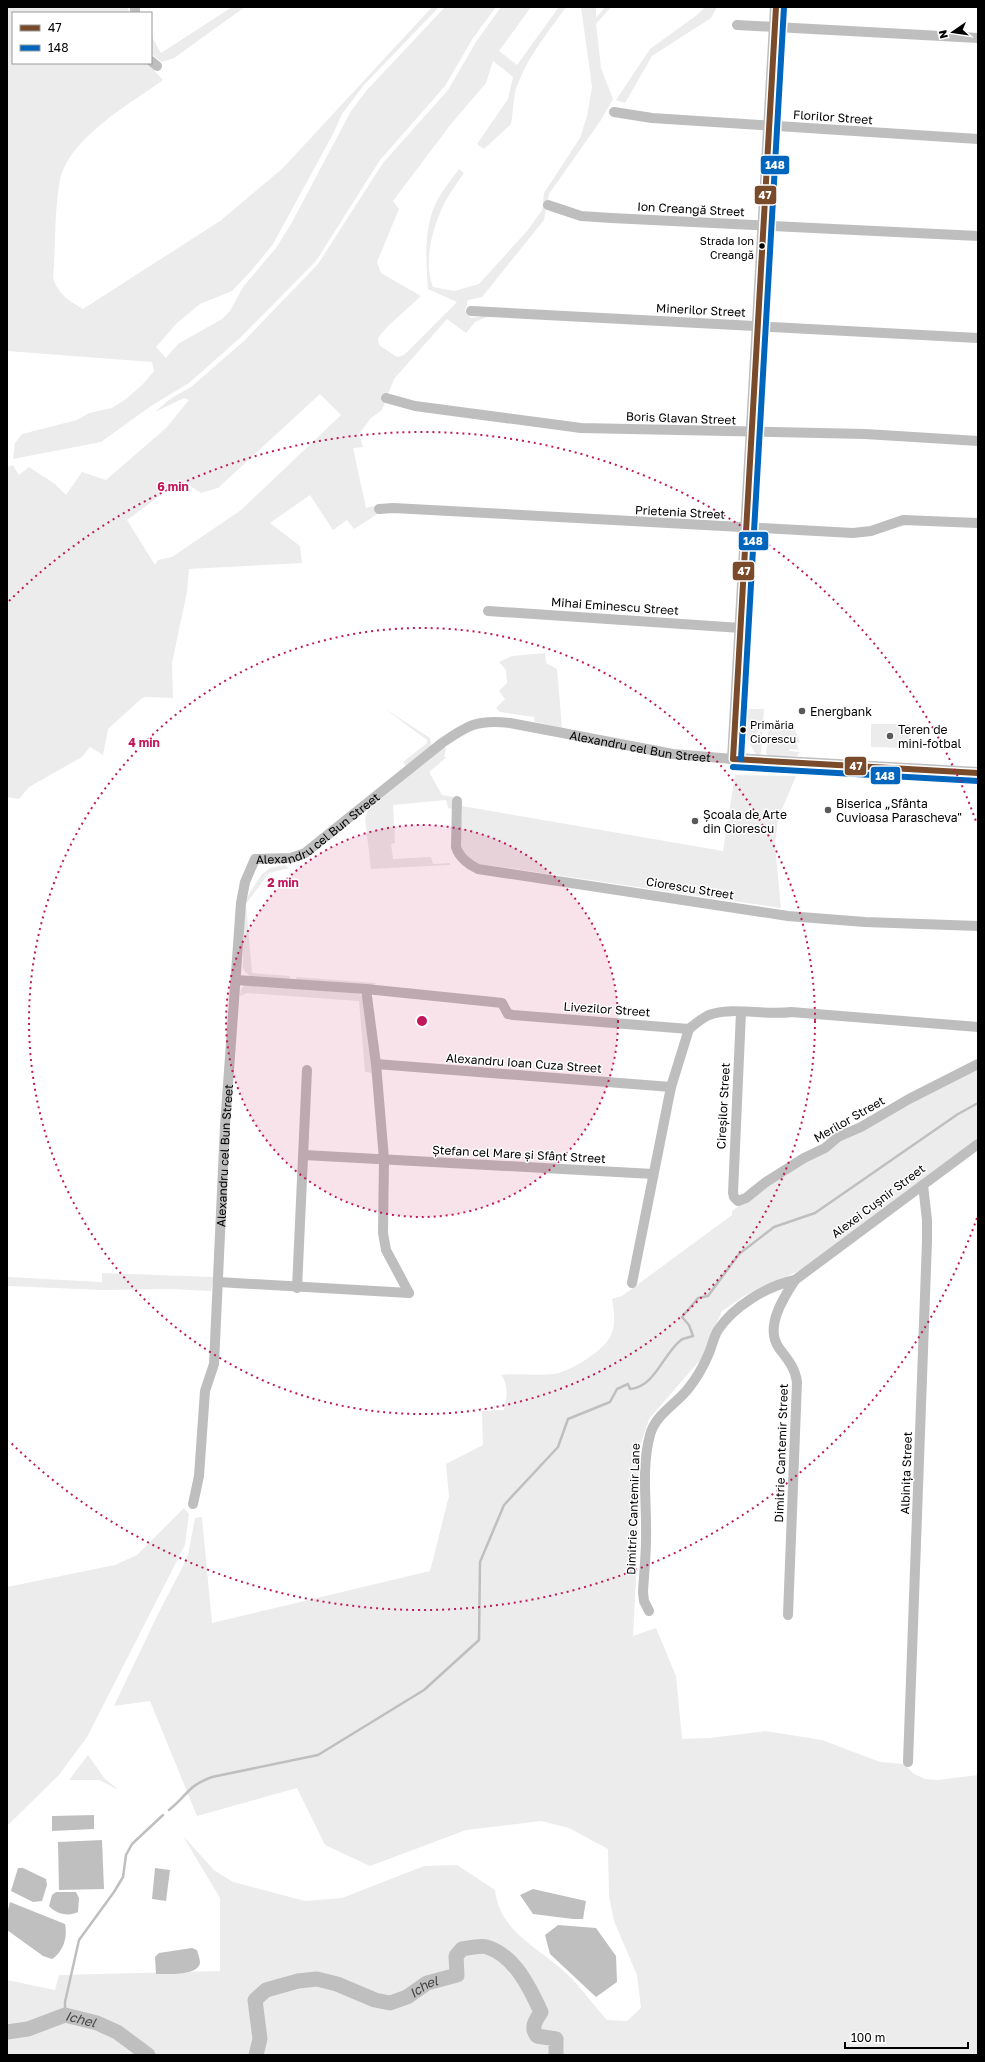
<svg xmlns="http://www.w3.org/2000/svg" width="985" height="2062" font-family="'Golos Text',sans-serif">
	<style>
		.green { fill: #ececec; fill-rule: evenodd }
		.water { fill: #bfbfbf }
		.lines { fill: none; stroke-linecap: round; stroke-linejoin: round }
		.stream { stroke: #bfbfbf; stroke-width: 2.5 }
		.river { stroke: #bfbfbf; stroke-width: 15 }
		.minor { stroke: #bebebe; stroke-width: 10 }
		.tertiary { stroke: #bebebe; stroke-width: 12 }
		.bus-1-casing { stroke: #fff; stroke-width: 9 }
		.bus-2-casing { stroke: #fff; stroke-width: 9 }
		.bus-1 { stroke: #7a4b2a; stroke-width: 6 }
		.bus-2 { stroke: #0065bd; stroke-width: 6 }
		.ring { fill: none; stroke: #c2185b; stroke-width: 2; stroke-dasharray: 2 4 }
		.bus-dot { fill: #000; stroke: #fff; stroke-width: 1.5 }
		.poi-dot { fill: #595959; stroke: #fff; stroke-width: 1.5 }
		.labels { text-anchor: middle; dominant-baseline: central; stroke-width: 3; stroke-linejoin: round; paint-order: stroke }
		.bus-label { font-size: 11px; fill: #000; stroke: #fff; text-anchor: end }
		.street-label { font-size: 12px; fill: #000; stroke: #fff }
		.poi-label { font-size: 12px; fill: #000; stroke: #fff; text-anchor: start }
		.water-label { font-size: 13px; font-style: italic; fill: #444; stroke: #fff }
		.centre { fill: #c2185b; stroke: #fff; stroke-width: 2 }
		.ring-label { font-size: 12px; text-anchor: middle; font-weight: bold; fill: #c2185b; stroke: #fff; stroke-width: 3; stroke-linejoin: round; paint-order: stroke }
		.line-badge { stroke: #fff; stroke-width: 1.5 }
		.badge-label { font-size: 11px; text-anchor: middle; font-weight: bold; fill: #fff }
	</style>
	<rect width="100%" height="100%" fill="#fff"/>
	<path class="green" d="M7,7H128L129,13H13V63H147L163,80C130,104 69,138 60,180C54,213 56,245 53,278C59,295 68,300 83,309L220,221L283,168L432,7H439L364,85L342,114L333,134L273,244L252,270L232,291L200,304L177,323L156,347L166,358L178,344L222,319L230,311L243,287L276,248L291,224L351,111L367,90L445,7H496L473,38L445,86L380,160L316,261L241,337L189,383L151,406L101,442L13,459L15,443L22,434L77,420L89,413L112,408L126,399L142,385L154,371L152,362L7,351Z
		M232,7H245L174,58L162,62L151,54V29L153,39L161,53Z
		M501,7H531L499,51L517,65L556,11L559,7H566C547,34 524,61 515,93C513,103 513,114 511,124L484,149L477,144L508,99L513,77L493,61L486,83L451,124L393,201L399,209L377,262L381,273L421,296L387,327L378,338L379,345L397,357L404,355L457,302L428,289C426,261 423,225 438,199C444,188 452,179 459,169L464,173C456,185 445,199 440,213C431,234 424,266 433,287L454,291L479,284L527,231L542,210L544,193L580,138L587,116L592,87L581,7H596V18L605,7H611L596,24L601,68L613,99L601,120L549,194L544,220L482,297L468,300L465,311L471,318L491,315L475,322L466,333L447,319L394,379L382,410L371,418L359,434L363,447L353,448L366,508L374,506L379,513L354,529L347,520L333,530L310,495L270,523L300,546L302,563L189,569L187,592L172,663L173,698L145,697L141,699L108,729L103,755L90,747L82,757L29,787L19,799L7,797V467L13,465L19,475L29,467L55,484L66,495L82,472L106,480L166,428L189,400L184,398L155,412L170,399L191,387L244,341L318,264L383,163L448,90L476,42ZM320,394L341,415L241,510L172,557L158,560L155,565L127,520L181,480L201,493L218,488Z
		M705,7H717L711,18L652,56L625,103L616,100L650,49L697,15Z
		M545,653L546,663L557,669L562,728L535,722L534,717L500,712L496,708L505,699L499,691L507,683L506,670L499,662L512,656Z
		M384,708L430,738L432,747L407,767L403,762L427,743V740Z
		M747,709H764L763,727L748,742L746,736Z
		M773,722H780L781,723L793,725L800,742L797,743L798,749L802,750L790,749L789,751L800,752L797,756H768L766,754L769,726Z
		M871,724H910L909,748L871,747Z
		M763,729L761,753L757,756L749,743Z
		M444,746L446,749L444,757H447L429,772L442,795L453,797V809L448,808L446,800L393,805L395,843L391,844L393,859L431,857L433,864L450,863V865L371,869L365,818L368,810Z
		M735,775L796,776L778,819L775,845L781,908L473,863L460,852L462,806L723,851Z
		M285,865L289,868L269,873L246,904L252,973L290,976L289,980C275,979 249,983 243,968V909L247,897L262,874L270,868Z
		M296,977L376,983L372,986L297,980Z
		M245,985L355,990L363,997L373,1073L365,1072L359,1001L247,993L240,996L241,989Z
		M978,1068V1140L801,1270L744,1296L722,1311L701,1359L649,1419L639,1449L637,1559L633,1636L656,1628L676,1676L682,1739L710,1738L765,1731L822,1740L880,1762L904,1764L914,1774L925,1779L938,1780L978,1775V2055H7V1980L55,1990L59,1975L220,1971V1898L183,1836L214,1870L233,1882L305,1901L342,1898L424,1866L457,1865L495,1890C500,1935 544,1949 571,1978C584,1991 595,2007 607,2020L627,2021L641,2008L637,1975L614,1921L609,1896L608,1849L569,1828L541,1821L466,1830L370,1866L325,1845L297,1788L197,1816L150,1701L114,1706L159,1612L181,1570L188,1555L195,1518L202,1517L212,1623L430,1571L449,1496L446,1464L483,1445L482,1411L504,1410C507,1397 509,1385 501,1375C518,1373 536,1376 553,1374C570,1372 604,1351 611,1335C616,1324 614,1311 612,1299L622,1296L732,1215V1211L767,1185L835,1142Z
		M102,1273L214,1277L211,1291L171,1289L103,1290L7,1286V1277L102,1282Z
		M184,1508L189,1514L185,1545L87,1737L59,1775L7,1826V1587L115,1565L137,1555Z
		M88,1755L105,1779L119,1790L99,1780H69Z"/>
	<path class="water" d="M94,1815V1829L52,1831V1816Z
		M102,1840L104,1889L59,1890L58,1842Z
		M18,1868H23L46,1879L47,1885L42,1901L33,1902L11,1891Z
		M155,1868L170,1870L166,1901L152,1899Z
		M533,1889L586,1901L583,1919H573L533,1914L520,1895Z
		M56,1892H76L79,1898L78,1912C69,1917 56,1914 49,1906L52,1895Z
		M10,1902L65,1924C68,1937 63,1952 52,1959L43,1956L7,1930V1914Z
		M558,1925L596,1928L616,1956L617,1982L596,1997L550,1954L545,1935Z
		M192,1948L197,1950C198,1954 200,1959 200,1963C198,1976 166,1974 156,1974L155,1957L159,1953Z"/>
	<g class="lines">
		<path class="stream" d="M169,1810C188,1795 187,1786 212,1777L318,1755L424,1690L479,1640L480,1562L504,1505L558,1447L568,1419L610,1402L617,1389L628,1384L630,1389C655,1387 663,1354 681,1340C684,1338 689,1337 693,1336L689,1325L682,1317L698,1298L708,1296L739,1254L774,1227L815,1213L958,1114L978,1103
			M65,2015V2002L79,1940L114,1892L123,1877L126,1855L132,1844L163,1815"/>
		<g class="river">
			<path id="s1" d="M7,2032L28,2029L65,2015L97,2023L117,2032L148,2055"/>
			<path id="s2" d="M256,2055L260,2039L255,2000L266,1990L298,1981L317,1979L337,1984L375,2000L390,2003L407,1997L427,1983L457,1975L456,1956L462,1949C469,1948 481,1945 487,1947C515,1956 530,1988 541,2012C536,2020 530,2027 537,2036L556,2039V2055"/>
		</g>
		<g class="minor">
			<path d="M135,13V7"/>
			<path d="M737,25L978,38"/>
			<path d="M151,61L157,66"/>
			<path d="M614,112L652,118L978,139"/>
			<path d="M548,205L581,216L611,218L978,236"/>
			<path d="M471,311L978,338"/>
			<path d="M386,398L415,406L581,428L865,434L978,441"/>
			<path d="M379,509L393,508L853,533L871,531L903,520L978,523"/>
			<path d="M488,611L741,628"/>
			<path d="M457,801L456,847C459,857 469,865 478,869L788,916L865,922L978,926"/>
			<path d="M236,980L366,989L493,1002L502,1003L508,1014L513,1015L689,1029C695,1024 702,1018 709,1015C733,1006 765,1016 791,1012L978,1027"/>
			<path d="M366,989L376,1064L384,1159L383,1233L386,1250L409,1293"/>
			<path d="M741,1012L733,1193L734,1197L738,1201L746,1198L766,1182L804,1158L825,1148L838,1137L861,1127L909,1099L978,1064"/>
			<path d="M376,1064L671,1087"/>
			<path d="M304,1155L653,1174"/>
			<path d="M218,1282L409,1293"/>
			<path d="M632,1283L671,1087L689,1029"/>
			<path d="M297,1288L307,1070"/>
			<path id="s3" d="M193,1504L199,1476L205,1391L214,1364L225,1126L241,903L245,882L255,859L291,858L305,853L442,743C468,725 478,719 510,723L673,754L733,759"/>
			<path d="M649,1611L644,1601L643,1592C644,1574 646,1556 646,1538C647,1504 641,1468 650,1435C655,1415 675,1405 688,1389C696,1379 704,1365 709,1353C712,1346 714,1336 718,1330C734,1306 767,1286 795,1280L978,1144"/>
			<path d="M788,1615L797,1382C795,1367 787,1359 779,1348C764,1327 784,1297 795,1280"/>
			<path d="M908,1762L927,1241V1220L923,1185"/>
		</g>
		<path class="tertiary" d="M776,7L733,759L978,773"/>
		<defs>
			<path id="bus-1" d="M733,759L776,7
				M733,759L978,773"/>
			<path id="bus-2" d="M741,759L784,7
				M733,767L978,781"/>
		</defs>
		<use href="#bus-1" class="bus-1-casing"/>
		<use href="#bus-2" class="bus-2-casing"/>
		<use href="#bus-1" class="bus-1"/>
		<use href="#bus-2" class="bus-2"/>
	</g>
	<circle cx="422" cy="1021" r="196" fill="#c2185b" fill-opacity=".12"/>
	<g class="ring">
		<circle cx="422" cy="1021" r="196"/>
		<circle cx="422" cy="1021" r="393"/>
		<path d="M977 1218A589 589 0 0 1 9 1441M9 601A589 589 0 0 1 977 824"/>
	</g>
	<g class="bus-dot">
		<circle cx="762" cy="246" r="3.5"/>
		<circle cx="743" cy="730" r="3.5"/>
	</g>
	<g class="poi-dot">
		<circle cx="802" cy="711" r="4"/>
		<circle cx="890" cy="736" r="4"/>
		<circle cx="828" cy="810" r="4"/>
		<circle cx="695" cy="821" r="4"/>
	</g>
	<g class="labels">
		<g class="bus-label">
			<text x="754" y="240">Strada Ion<tspan x="754" dy="14">Creangă</tspan></text>
			<text x="750" y="724" text-anchor="start">Primăria<tspan x="750" dy="14">Ciorescu</tspan></text>
		</g>
		<g class="street-label">
			<text transform="translate(833 117) rotate(4)">Florilor Street</text>
			<text transform="translate(691 209) rotate(3)">Ion Creangă Street</text>
			<text transform="translate(701 310) rotate(3)">Minerilor Street</text>
			<text transform="translate(681 418) rotate(2)">Boris Glavan Street</text>
			<text transform="translate(680 512) rotate(3)">Prietenia Street</text>
			<text transform="translate(615 606) rotate(4)">Mihai Eminescu Street</text>
			<text stroke="none"><textPath href="#s3" startOffset="1083">Alexandru cel Bun Street</textPath></text>
			<text stroke="none"><textPath href="#s3" startOffset="723">Alexandru cel Bun Street</textPath></text>
			<text transform="translate(690 888) rotate(9)">Ciorescu Street</text>
			<text transform="translate(607 1009) rotate(4)">Livezilor Street</text>
			<text transform="translate(524 1063) rotate(4)">Alexandru Ioan Cuza Street</text>
			<text transform="translate(723 1106) rotate(-87)">Cireșilor Street</text>
			<text transform="translate(849 1119) rotate(-30)">Merilor Street</text>
			<text transform="translate(519 1154) rotate(3)">Ștefan cel Mare și Sfânt Street</text>
			<text stroke="none"><textPath href="#s3" startOffset="351">Alexandru cel Bun Street</textPath></text>
			<text transform="translate(878 1201) rotate(-37)">Alexei Cușnir Street</text>
			<text transform="translate(781 1453) rotate(-88)">Dimitrie Cantemir Street</text>
			<text transform="translate(906 1473) rotate(-88)">Albinița Street</text>
			<text transform="translate(633 1509) rotate(-88)">Dimitrie Cantemir Lane</text>
		</g>
		<g class="poi-label">
			<text x="810" y="711">Energbank</text>
			<text x="898" y="729">Teren de<tspan x="898" dy="14">mini-fotbal</tspan></text>
			<text x="836" y="803">Biserica „Sfânta<tspan x="836" dy="14">Cuvioasa Parascheva"</tspan></text>
			<text x="703" y="814">Școala de Arte<tspan x="703" dy="14">din Ciorescu</tspan></text>
		</g>
		<g class="water-label">
			<text stroke="none"><textPath href="#s2" startOffset="238">Ichel</textPath></text>
			<text stroke="none"><textPath href="#s1" startOffset="77">Ichel</textPath></text>
		</g>
	</g>
	<circle cx="422" cy="1021" r="6" class="centre"/>
	<g class="ring-label">
		<text x="173" y="491">6 min</text>
		<text x="144" y="747">4 min</text>
		<text x="283" y="887">2 min</text>
	</g>
	<g class="line-badge">
		<rect x="760" y="155" width="30" height="20" rx="4" fill="#0065bd"/>
		<rect x="754" y="185" width="23" height="20" rx="4" fill="#7a4b2a"/>
		<rect x="738" y="531" width="31" height="20" rx="4" fill="#0065bd"/>
		<rect x="732" y="561" width="23" height="20" rx="4" fill="#7a4b2a"/>
		<rect x="844" y="756" width="23" height="20" rx="4" fill="#7a4b2a"/>
		<rect x="870" y="766" width="31" height="19" rx="4" fill="#0065bd"/>
	</g>
	<g class="badge-label">
		<text x="775" y="169">148</text>
		<text x="765" y="199">47</text>
		<text x="753" y="545">148</text>
		<text x="744" y="575">47</text>
		<text x="856" y="770">47</text>
		<text x="885" y="780">148</text>
	</g>
	<rect width="985" height="2062" fill="none" stroke="#000000" stroke-width="16"/>
	<rect x="12" y="12" width="140" height="52" fill="#ffffff" stroke="#999999"/>
	<rect x="20" y="25" width="20" height="6" fill="#7a4b2a" stroke="#999999"/>
	<text x="48" y="32" font-size="12" fill="#000000">47</text>
	<rect x="20" y="45" width="20" height="6" fill="#0065bd" stroke="#999999"/>
	<text x="48" y="52" font-size="12" fill="#000000">148</text>
	<g transform="translate(953 32) rotate(257)" stroke="#ffffff" stroke-width="3" paint-order="stroke">
	<path d="M0-3L7 15L0 10L-7 15Z" fill="#000000"/>
	<text y="-6" font-size="11" font-weight="bold" text-anchor="middle" fill="#000000">N</text>
	</g>
	<path d="M845 2042v6h123v-6" fill="none" stroke="#000000" stroke-width="2"/>
	<text x="851" y="2042" font-size="12" fill="#000000" stroke="#ffffff" stroke-width="3" paint-order="stroke">100 m</text>
</svg>
